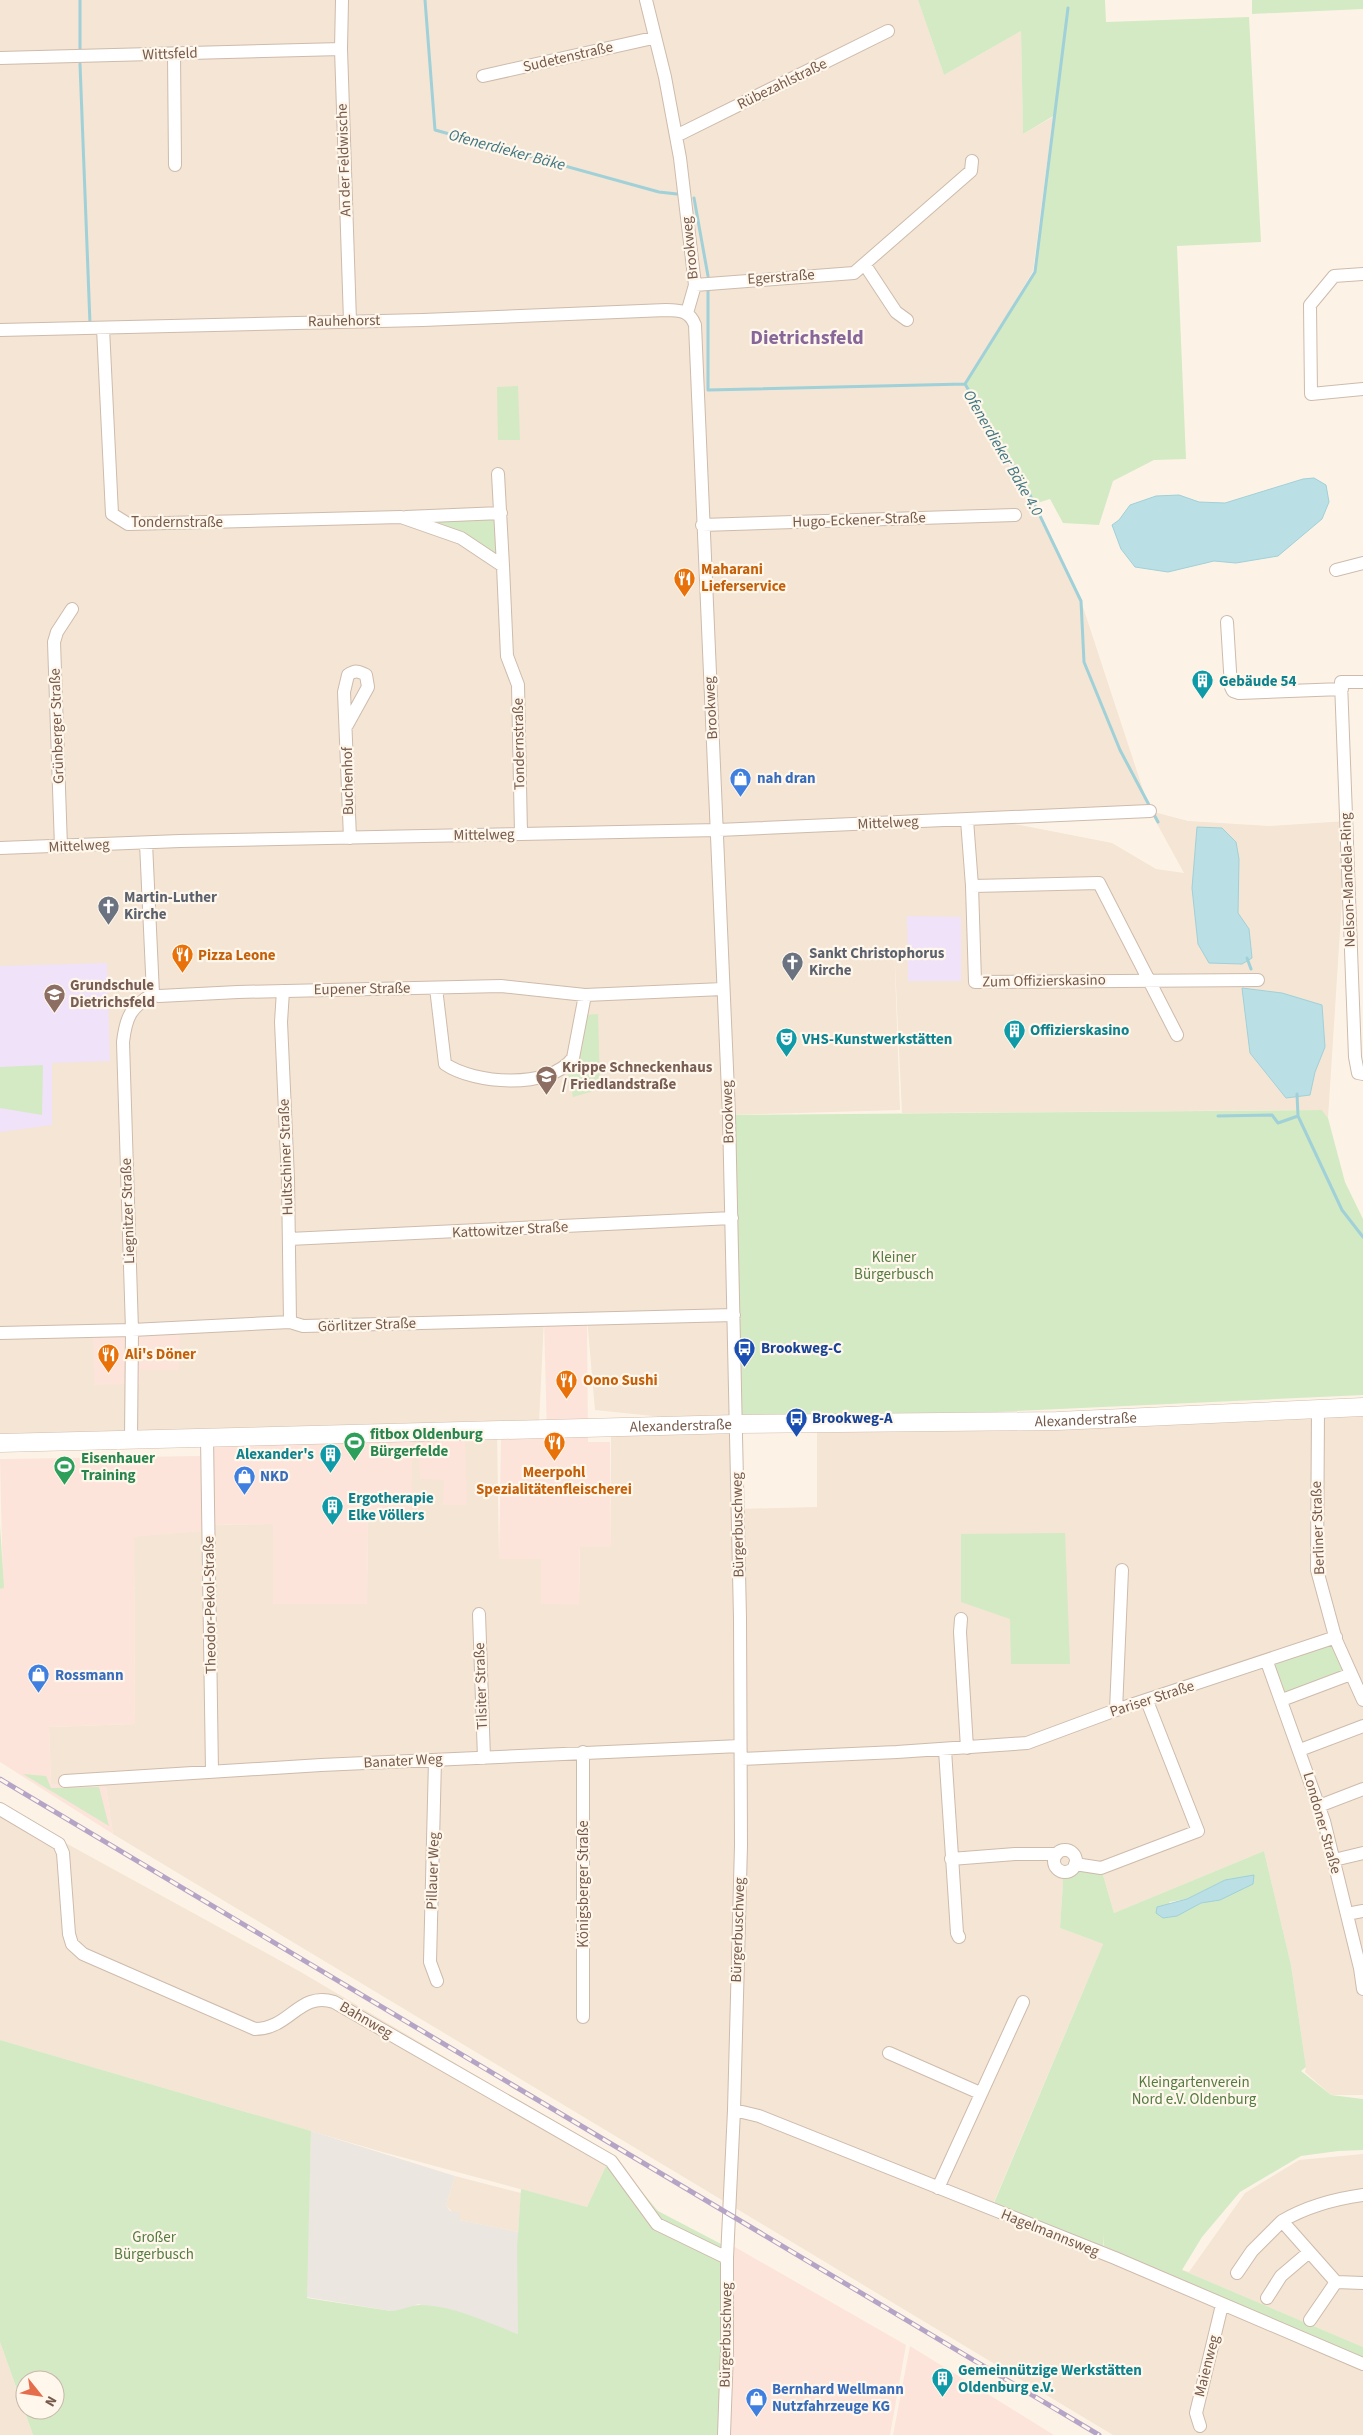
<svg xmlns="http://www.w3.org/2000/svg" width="1363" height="2435" font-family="'Source Sans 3',sans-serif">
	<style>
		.residential { fill: #f4e5d4; fill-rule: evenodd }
		.commercial { fill: #fce4da }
		.industrial { fill: #ece6e0 }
		.education { fill: #f0e2f9 }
		.green { fill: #d4eac4; fill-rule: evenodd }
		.water { fill: #bae0e6; stroke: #a0d0d8 }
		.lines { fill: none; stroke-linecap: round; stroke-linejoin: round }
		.stream { stroke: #a0d0d8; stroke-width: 3 }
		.minor-casing { stroke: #cebbac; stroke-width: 14 }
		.secondary-casing { stroke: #d3bdac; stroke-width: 19 }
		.minor { stroke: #fff; stroke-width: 12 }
		.secondary { stroke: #fff; stroke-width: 18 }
		.rail-casing { stroke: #b6a4c6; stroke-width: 5 }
		.rail { stroke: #fff7ec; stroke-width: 3; stroke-dasharray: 9; stroke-linecap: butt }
		.labels { text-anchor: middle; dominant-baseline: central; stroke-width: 4.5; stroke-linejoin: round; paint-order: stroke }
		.street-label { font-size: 15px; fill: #765a4a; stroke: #fff7ec }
		.food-label { font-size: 15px; font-weight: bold; fill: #c56008; stroke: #fff7ec; text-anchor: start }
		.culture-label { font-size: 15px; font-weight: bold; fill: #0d838f; stroke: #fff7ec; text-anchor: start }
		.shop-label { font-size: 15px; font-weight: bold; fill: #366cbe; stroke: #fff7ec; text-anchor: start }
		.worship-label { font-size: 15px; font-weight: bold; fill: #5b616d; stroke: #fff7ec; text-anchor: start }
		.education-label { font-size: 15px; font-weight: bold; fill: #785e54; stroke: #fff7ec; text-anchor: start }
		.park-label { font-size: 15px; fill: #547b42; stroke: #fff7ec }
		.transit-label { font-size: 15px; font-weight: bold; fill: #164399; stroke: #fff7ec; text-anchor: start }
		.leisure-label { font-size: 15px; font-weight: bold; fill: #27864d; stroke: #fff7ec; text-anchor: start }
		.water-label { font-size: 16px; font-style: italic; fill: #417782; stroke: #fff7ec }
		.district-label { font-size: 20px; font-weight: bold; fill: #876699; stroke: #fff7ec }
	</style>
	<rect width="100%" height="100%" fill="#fcf3e6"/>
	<path class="residential" d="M0,0H918L944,75L1021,31L1023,134L1053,117L1033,271L965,384L1028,493L1081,601L1150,811L1188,821L1269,826L1347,821L1328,1118L1322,1110L902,1113L894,943L900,1110L729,1115L738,1509L817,1507V1423L1363,1410V2095H1331L1305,2072L1306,2067L1291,1965L1264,1851L1114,1913L1101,1868L1073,1867L1068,1871H1061L1063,1882L1060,1928L1103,1944L991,2209L1174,2284L1182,2270L1189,2272L1245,2193L1299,2160L1363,2154V2347L1182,2270L1363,2364V2435H1113L113,1834L106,1787L51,1785L49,1727L135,1724L134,1536L203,1531L209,1525L273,1524L367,1603L368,1518L413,1433L497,1431L499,1559H541L579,1605L580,1547L611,1546V1428L731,1424L595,1410L587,1318L544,1319L539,1422L0,1443ZM1150,811L1184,873L1156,869L1112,843L989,819Z
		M0,1807L299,1971L611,2155L587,2207L379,2151L0,2040Z
		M455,2176L521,2193L518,2232L459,2220L446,2205Z
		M0,2342L25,2413L33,2435H0Z"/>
	<path class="commercial" d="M587,1318L588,1442H610L611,1547H580L579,1605L541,1604V1559H499L501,1439L547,1438L544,1319Z
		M180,1333L179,1370H140V1384L94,1385L93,1336Z
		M465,1431L467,1505H443L444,1480L420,1479L418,1433Z
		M413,1433L411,1519H368L367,1604H273V1524L209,1525L207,1437Z
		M200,1456L203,1531L134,1537L135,1724L49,1727L51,1784L106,1787L113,1834L0,1762V1589L3,1588L0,1459Z
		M728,2243L906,2345L890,2435H724Z
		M910,2346L1054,2435H893Z"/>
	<path class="industrial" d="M311,2131L455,2176L446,2205L450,2211L460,2213L459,2220L518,2232V2334L418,2304L405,2310L391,2311L306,2297Z"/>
	<path class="education" d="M907,916L961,917V981H908Z
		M107,963L110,1061L52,1063V1125L0,1132V966Z"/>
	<path class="green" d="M918,0H1105L1106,22L1249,17L1261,242L1177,246L1186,459L1154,460L1113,481L1099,525L1063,523L1050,499L1034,504L965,384L1035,272L1055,115L1023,134L1021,31L944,75Z
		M1252,0H1363V9L1252,14Z
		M518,386L520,440H498L497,387Z
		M501,513L503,566L481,551L401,517Z
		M598,1014L600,1089L573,1097L568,1073L582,1050L586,1015Z
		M43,1065L42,1115L0,1108V1067Z
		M1322,1110L1328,1118L1345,1182L1363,1219V1395L737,1424L729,1115Z
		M0,1525L4,1588L0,1589Z
		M1065,1533L1070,1664H1011L1010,1619L961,1602V1534Z
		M1336,1640L1351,1674L1282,1700L1267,1662Z
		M23,1774L46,1776L51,1788L99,1787L109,1826Z
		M1264,1851L1291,1965L1306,2067L1301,2071L1331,2095L1363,2099V2150L1338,2151L1301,2156L1240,2192L1202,2237L1182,2270L1363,2347V2364L1104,2246V2233L1103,2254L991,2210L1103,1944L1060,1928L1063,1882L1061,1871H1068L1073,1867L1101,1868L1114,1913ZM1225,1880L1220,1900L1201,1903L1176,1916L1169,1902L1187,1899Z
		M0,2040L311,2131L307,2298L391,2311C403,2310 413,2304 421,2305C455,2306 486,2322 518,2334L517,2248L521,2189L587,2207L611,2155L658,2211L723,2245L721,2435H33L0,2342ZM25,2380H55V2410H25Z"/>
	<path class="water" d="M1314,478L1326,485L1329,502L1322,519L1278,556L1236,563L1214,561L1168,572L1135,567L1121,549L1112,525L1119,520L1130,505L1156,496L1179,495L1199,502L1225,503L1303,479Z
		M1197,827L1222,828L1236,842L1239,859L1238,913L1249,929L1252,958L1242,964L1209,963L1198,944L1192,888Z
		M1242,988L1282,993L1322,1005L1325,1047L1315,1072L1310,1095L1286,1098L1250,1053Z
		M1254,1875L1253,1884L1220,1900L1201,1903L1177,1916L1163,1918L1156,1913L1157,1907L1187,1899L1225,1880Z"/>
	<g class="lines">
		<path class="stream" d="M80,0V51
			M425,0L435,130L659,192L677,194
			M80,64L90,324
			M694,198L708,276
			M708,289V390L965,384L1029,493L1081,601L1084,662L1120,750L1158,822
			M965,384L1035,272L1068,8
			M1247,958L1251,969
			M1297,1094L1298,1116L1342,1210L1363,1237
			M1218,1116L1272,1115L1278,1123L1298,1116"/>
		<defs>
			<path id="minor" d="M342,0L341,49L350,321
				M646,0L665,77L680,158L695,285L687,313
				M174,54L175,165
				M0,58L341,49
				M483,76L653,38
				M676,136L888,31
				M865,265L896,312L907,320
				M1363,274L1334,276L1310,305L1311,394L1363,389
				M695,285L854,273L971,171L972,161
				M103,328L112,514L128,524L401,517L461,538L503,566L507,656L518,685L521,834
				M0,330L423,320L666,310C680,310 690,311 695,325L729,1115L740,1618L741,1845L734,2110L727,2258V2351L724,2435
				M498,474L503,566
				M406,517L501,513
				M702,525L1015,515
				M1336,570L1363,563
				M1227,622L1231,687L1233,691L1239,693L1342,689
				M1363,682H1341L1355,1057L1358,1073L1363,1074
				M347,725L368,687L366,675C359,671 355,670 348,675L344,692L350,838
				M967,820L972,886L975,982L1258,980
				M146,843L153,994
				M61,847L54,642L57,632L72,609
				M0,848L180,841L718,830L1150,811
				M972,886L1099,883L1177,1035
				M436,988L445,1064C474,1084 549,1090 573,1058L585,995
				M283,991L281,1022L288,1179L290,1322
				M153,994L159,996L238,992L501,986L585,995L723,989
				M289,1239L732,1218
				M0,1333L132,1330L290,1322L303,1326L734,1315
				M1318,1409L1317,1570L1336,1640L1363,1700
				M207,1437L212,1772
				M131,1440L132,1330L123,1042C126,1016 131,1007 153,994
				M479,1614L484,1758
				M961,1619L960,1632L967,1748
				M1267,1662L1324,1821L1360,1968L1363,1989
				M1282,1700L1351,1674
				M1116,1710L1122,1570
				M945,1750L957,1933L959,1937
				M1300,1750L1363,1726
				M583,1752V2017
				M741,1759L897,1752L1027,1743L1116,1710L1336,1637
				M435,1760L430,1962L437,1981
				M65,1781L321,1765L740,1746
				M1319,1806L1363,1789
				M0,1809L59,1844L63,1853L69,1934L72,1944L83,1954L255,2029C290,2029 299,1991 334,2002L611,2161L657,2224L727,2258
				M1054 1861a11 11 0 1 1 22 0a11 11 0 1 1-22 0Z
				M951,1859L1015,1854H1057
				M1334,1860L1363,1853
				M1075,1864L1101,1868L1198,1831L1147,1701
				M1347,1914L1363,1911
				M889,2053L980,2093
				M734,2110L759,2116L1115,2258L1363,2364
				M938,2188L1023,2002
				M1363,2195C1334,2199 1308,2206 1282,2221L1336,2282L1363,2283
				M1237,2273L1252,2251L1282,2221
				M1267,2298L1281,2276L1308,2253
				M1310,2320L1336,2282
				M1200,2426L1196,2413L1222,2305"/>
			<g id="secondary">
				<path id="s1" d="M0,1443L737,1424L1057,1421L1363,1407"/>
			</g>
		</defs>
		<use href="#minor" class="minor-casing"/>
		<use href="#secondary" class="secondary-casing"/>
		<use href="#minor" class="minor"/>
		<use href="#secondary" class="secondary"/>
		<defs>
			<path id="rail" d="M0,1779L1099,2435"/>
		</defs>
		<use href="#rail" class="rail-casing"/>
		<use href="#rail" class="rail"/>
	</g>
	<defs>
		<symbol id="restaurant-pin" viewBox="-11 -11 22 30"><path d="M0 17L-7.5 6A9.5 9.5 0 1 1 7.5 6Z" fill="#e8710a" stroke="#fff7ec"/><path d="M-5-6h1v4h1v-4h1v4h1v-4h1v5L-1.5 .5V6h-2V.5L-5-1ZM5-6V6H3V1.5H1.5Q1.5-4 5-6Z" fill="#fff"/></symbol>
		<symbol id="building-pin" viewBox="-11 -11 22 30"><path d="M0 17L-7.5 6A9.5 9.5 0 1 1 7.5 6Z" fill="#0f9aa8" stroke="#fff7ec"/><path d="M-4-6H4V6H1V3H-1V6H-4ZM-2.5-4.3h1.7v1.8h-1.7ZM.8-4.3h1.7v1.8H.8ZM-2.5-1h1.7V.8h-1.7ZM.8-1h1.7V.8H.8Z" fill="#fff"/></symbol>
		<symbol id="shop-pin" viewBox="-11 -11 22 30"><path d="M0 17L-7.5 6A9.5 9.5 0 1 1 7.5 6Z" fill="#3f7fe0" stroke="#fff7ec"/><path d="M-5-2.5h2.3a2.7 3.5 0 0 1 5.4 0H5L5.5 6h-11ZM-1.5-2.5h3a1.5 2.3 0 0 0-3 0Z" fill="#fff"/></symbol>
		<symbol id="church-pin" viewBox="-11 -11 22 30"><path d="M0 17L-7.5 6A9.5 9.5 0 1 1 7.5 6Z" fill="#6b7280" stroke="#fff7ec"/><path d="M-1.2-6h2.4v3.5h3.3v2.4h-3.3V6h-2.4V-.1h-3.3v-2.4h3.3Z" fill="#fff"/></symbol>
		<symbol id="school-pin" viewBox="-11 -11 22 30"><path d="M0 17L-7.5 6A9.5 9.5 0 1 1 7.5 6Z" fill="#8d6e63" stroke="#fff7ec"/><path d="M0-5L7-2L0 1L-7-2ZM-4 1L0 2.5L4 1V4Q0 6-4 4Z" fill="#fff"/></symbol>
		<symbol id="theatre-pin" viewBox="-11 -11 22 30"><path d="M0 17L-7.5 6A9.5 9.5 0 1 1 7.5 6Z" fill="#0f9aa8" stroke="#fff7ec"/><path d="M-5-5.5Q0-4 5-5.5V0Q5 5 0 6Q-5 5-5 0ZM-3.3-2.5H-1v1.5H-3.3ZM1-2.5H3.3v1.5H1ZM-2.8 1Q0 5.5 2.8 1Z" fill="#fff"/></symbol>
		<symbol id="bus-pin" viewBox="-11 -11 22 30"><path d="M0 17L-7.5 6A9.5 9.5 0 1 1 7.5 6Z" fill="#1a4fb4" stroke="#fff7ec"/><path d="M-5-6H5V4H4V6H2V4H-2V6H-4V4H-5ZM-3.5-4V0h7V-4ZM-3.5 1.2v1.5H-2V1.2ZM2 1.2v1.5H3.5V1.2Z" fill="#fff"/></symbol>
		<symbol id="stadium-pin" viewBox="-11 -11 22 30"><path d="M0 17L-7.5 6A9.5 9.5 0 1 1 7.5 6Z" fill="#2e9e5b" stroke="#fff7ec"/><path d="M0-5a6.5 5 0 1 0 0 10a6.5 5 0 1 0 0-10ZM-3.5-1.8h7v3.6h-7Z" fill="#fff"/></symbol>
	</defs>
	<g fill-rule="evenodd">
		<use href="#restaurant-pin" x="672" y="566" width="25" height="34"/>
		<use href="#building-pin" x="1190" y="668" width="25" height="34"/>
		<use href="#shop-pin" x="728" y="766" width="25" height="34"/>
		<use href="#church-pin" x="96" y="894" width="25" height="34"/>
		<use href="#restaurant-pin" x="170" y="942" width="25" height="34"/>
		<use href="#church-pin" x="780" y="950" width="25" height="34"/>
		<use href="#school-pin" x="42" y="982" width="25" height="34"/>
		<use href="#building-pin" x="1002" y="1018" width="25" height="34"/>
		<use href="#theatre-pin" x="774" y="1026" width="25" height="34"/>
		<use href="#school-pin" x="534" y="1064" width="25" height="34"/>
		<use href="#bus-pin" x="732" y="1336" width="25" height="34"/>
		<use href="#restaurant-pin" x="96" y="1342" width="25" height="34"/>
		<use href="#restaurant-pin" x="554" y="1368" width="25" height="34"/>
		<use href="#bus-pin" x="784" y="1406" width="25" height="34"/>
		<use href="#stadium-pin" x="342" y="1430" width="25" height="34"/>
		<use href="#restaurant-pin" x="542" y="1430" width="25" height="34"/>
		<use href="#building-pin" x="318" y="1442" width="25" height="34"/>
		<use href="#stadium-pin" x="52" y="1454" width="25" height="34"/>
		<use href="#shop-pin" x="232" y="1464" width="25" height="34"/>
		<use href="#building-pin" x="320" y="1494" width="25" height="34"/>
		<use href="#shop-pin" x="26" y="1662" width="25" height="34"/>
		<use href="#building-pin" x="930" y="2366" width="25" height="34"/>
		<use href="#shop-pin" x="744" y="2386" width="25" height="34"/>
	</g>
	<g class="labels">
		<g class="street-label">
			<text transform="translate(170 54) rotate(-2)">Wittsfeld</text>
			<text transform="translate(568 57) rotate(-13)">Sudetenstraße</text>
			<text transform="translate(782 84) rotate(-26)">Rübezahlstraße</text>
			<text transform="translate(344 160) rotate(-92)">An der Feldwische</text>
			<text transform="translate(690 248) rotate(-96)">Brookweg</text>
			<text transform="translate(781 277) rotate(-4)">Egerstraße</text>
			<text transform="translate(344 321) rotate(-1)">Rauhehorst</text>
			<text transform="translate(859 520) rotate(-2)">Hugo-Eckener-Straße</text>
			<text x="177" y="522">Tondernstraße</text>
			<text transform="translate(711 708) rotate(-93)">Brookweg</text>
			<text transform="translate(57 726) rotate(-92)">Grünberger Straße</text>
			<text transform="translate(519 744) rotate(-91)">Tondernstraße</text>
			<text transform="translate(348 781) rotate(-91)">Buchenhof</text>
			<text transform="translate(888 823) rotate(-3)">Mittelweg</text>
			<text transform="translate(484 835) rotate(-1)">Mittelweg</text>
			<text transform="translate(79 846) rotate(-3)">Mittelweg</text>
			<text transform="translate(1348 880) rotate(-92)">Nelson-Mandela-Ring</text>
			<text transform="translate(1044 981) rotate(-1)">Zum Offizierskasino</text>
			<text transform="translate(362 989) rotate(-1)">Eupener Straße</text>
			<text transform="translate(728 1112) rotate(-92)">Brookweg</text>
			<text transform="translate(286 1157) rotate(-92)">Hultschiner Straße</text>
			<text transform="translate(128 1211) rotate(-92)">Liegnitzer Straße</text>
			<text transform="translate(510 1230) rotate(-3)">Kattowitzer Straße</text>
			<text transform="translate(367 1325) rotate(-2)">Görlitzer Straße</text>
			<text stroke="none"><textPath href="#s1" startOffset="1086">Alexanderstraße</textPath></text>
			<text stroke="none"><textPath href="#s1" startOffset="681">Alexanderstraße</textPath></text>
			<text transform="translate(738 1525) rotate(-91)">Bürgerbuschweg</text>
			<text transform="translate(1318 1528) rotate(-92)">Berliner Straße</text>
			<text transform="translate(210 1605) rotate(-91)">Theodor-Pekol-Straße</text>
			<text transform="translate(481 1686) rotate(-92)">Tilsiter Straße</text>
			<text transform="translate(1152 1699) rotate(-18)">Pariser Straße</text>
			<text transform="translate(403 1761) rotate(-3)">Banater Weg</text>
			<text transform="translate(1322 1823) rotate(74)">Londoner Straße</text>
			<text transform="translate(433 1871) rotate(-88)">Pillauer Weg</text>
			<text transform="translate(583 1884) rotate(-90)">Königsberger Straße</text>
			<text transform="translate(738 1930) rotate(-88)">Bürgerbuschweg</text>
			<text transform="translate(366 2020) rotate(30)">Bahnweg</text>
			<text transform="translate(1050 2233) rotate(22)">Hagelmannsweg</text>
			<text transform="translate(726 2335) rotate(-89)">Bürgerbuschweg</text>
			<text transform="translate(1207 2366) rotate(-76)">Maienweg</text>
		</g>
		<g class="food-label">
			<text x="701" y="569">Maharani<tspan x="701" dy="17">Lieferservice</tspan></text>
			<text x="198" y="955">Pizza Leone</text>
			<text x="125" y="1354">Ali's Döner</text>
			<text x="583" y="1380">Oono Sushi</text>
			<text x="554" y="1472" text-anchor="middle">Meerpohl<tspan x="554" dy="17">Spezialitätenfleischerei</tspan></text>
		</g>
		<g class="culture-label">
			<text x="1219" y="681">Gebäude 54</text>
			<text x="1030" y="1030">Offizierskasino</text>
			<text x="802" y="1039">VHS-Kunstwerkstätten</text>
			<text x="314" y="1454" text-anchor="end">Alexander's</text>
			<text x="348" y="1498">Ergotherapie<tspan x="348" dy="17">Elke Völlers</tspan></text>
			<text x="958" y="2370">Gemeinnützige Werkstätten<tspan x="958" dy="17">Oldenburg e.V.</tspan></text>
		</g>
		<g class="shop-label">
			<text x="757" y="778">nah dran</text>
			<text x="260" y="1476">NKD</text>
			<text x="55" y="1675">Rossmann</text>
			<text x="772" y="2389">Bernhard Wellmann<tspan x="772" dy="17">Nutzfahrzeuge KG</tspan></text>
		</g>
		<g class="worship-label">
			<text x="124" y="897">Martin-Luther<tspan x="124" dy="17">Kirche</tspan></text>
			<text x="809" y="953">Sankt Christophorus<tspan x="809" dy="17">Kirche</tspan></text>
		</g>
		<g class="education-label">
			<text x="70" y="985">Grundschule<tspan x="70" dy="17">Dietrichsfeld</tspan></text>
			<text x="562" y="1067">Krippe Schneckenhaus<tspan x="562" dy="17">/ Friedlandstraße</tspan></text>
		</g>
		<g class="park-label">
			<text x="894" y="1257">Kleiner<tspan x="894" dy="17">Bürgerbusch</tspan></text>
			<text x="1194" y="2082">Kleingartenverein<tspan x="1194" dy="17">Nord e.V. Oldenburg</tspan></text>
			<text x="154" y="2237">Großer<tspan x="154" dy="17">Bürgerbusch</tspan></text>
		</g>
		<g class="transit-label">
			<text x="761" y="1348">Brookweg-C</text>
			<text x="812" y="1418">Brookweg-A</text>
		</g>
		<g class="leisure-label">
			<text x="370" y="1434">fitbox Oldenburg<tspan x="370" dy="17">Bürgerfelde</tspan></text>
			<text x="81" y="1458">Eisenhauer<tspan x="81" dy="17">Training</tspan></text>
		</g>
		<g class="water-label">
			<text transform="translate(507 150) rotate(15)">Ofenerdieker Bäke</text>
			<text transform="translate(1003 453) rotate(60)">Ofenerdieker Bäke 4.0</text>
		</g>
		<g class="district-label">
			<text x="807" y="338">Dietrichsfeld</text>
		</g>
	</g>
	<g transform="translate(40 2395) rotate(120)"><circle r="24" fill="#fff7ec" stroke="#c8b8ab"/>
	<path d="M0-4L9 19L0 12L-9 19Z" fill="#e66d4b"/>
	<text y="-8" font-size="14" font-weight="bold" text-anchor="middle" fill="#765a4a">N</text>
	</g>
</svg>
